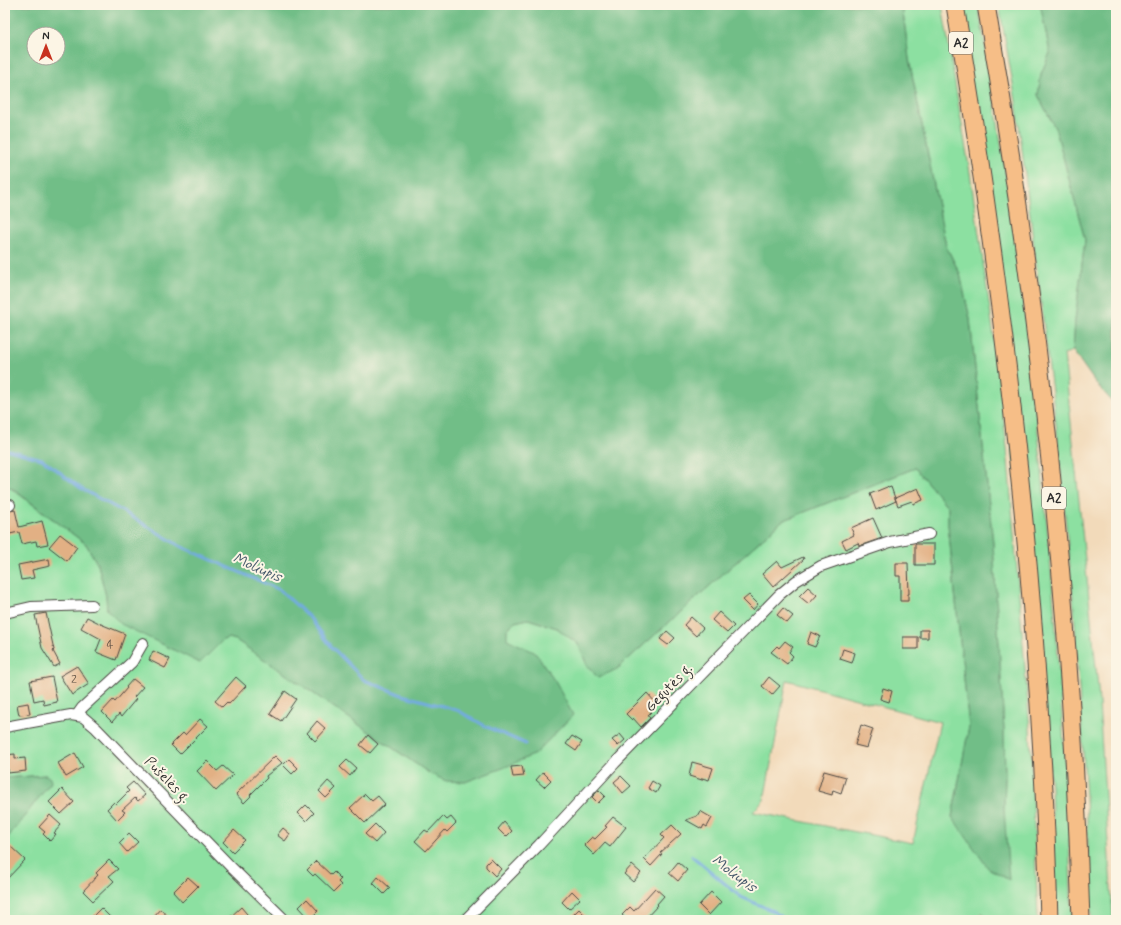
<svg xmlns="http://www.w3.org/2000/svg" width="1121" height="925" font-family="Mynerve,sans-serif">
	<style>
		.green { fill: #8ce0a1; stroke: #5c8666; fill-rule: evenodd }
		.forest { fill: #71be87; stroke: #4e7459; fill-rule: evenodd }
		.lines { fill: none; stroke-linecap: round; stroke-linejoin: round }
		.stream { stroke: #73aae2; stroke-width: 3 }
		.building { fill: #e2b084 }
		.street-casing { stroke: #494540; stroke-width: 12 }
		.highway-casing { stroke: #494540; stroke-width: 19 }
		.street { stroke: #fff; stroke-width: 10 }
		.highway { stroke: #f6be87; stroke-width: 17 }
		.labels { text-anchor: middle; dominant-baseline: central; stroke-width: 4; stroke-linejoin: round; paint-order: stroke }
		.number-label { font-size: 12px; fill: #594c41 }
		.shield { fill: #fcf5e5; stroke: #6a6863; stroke-width: 1 }
		.shield-label { font-size: 13px; font-weight: bold; fill: #2b2b2b }
		.street-label { font-size: 14px; fill: #2b2b2b; stroke: #fcf5e5 }
		.water-label { font-size: 15px; font-style: italic; fill: #44576b; stroke: #fcf5e5 }
	</style>
	<rect width="100%" height="100%" fill="#fcf5e5"/>
	<filter id="ink" filterUnits="userSpaceOnUse"><feTurbulence type="fractalNoise" baseFrequency=".025" numOctaves="2"/><feDisplacementMap in="SourceGraphic" scale="8" xChannelSelector="R" yChannelSelector="G"/><feConvolveMatrix kernelMatrix="1 2 1 2 8 2 1 2 1" color-interpolation-filters="sRGB"/></filter>
	<filter id="wash" filterUnits="userSpaceOnUse"><feTurbulence type="fractalNoise" baseFrequency=".012" numOctaves="4" result="noise"/><feDisplacementMap in="SourceGraphic" scale="16" xChannelSelector="R" yChannelSelector="G"/><feGaussianBlur stdDeviation="0.9" result="paint"/><feColorMatrix in="noise" values="0 0 0 0 0 0 0 0 0 0 0 0 0 0 0 0 0 1.4 0 .05"/><feComposite in="paint" operator="in"/></filter>
	<g filter="url(#wash)">
		<rect width="100%" height="100%" fill="#f2daba"/>
		<path class="green" d="M902,5H942L970,173L993,330L1007,448L1030,730L1038,920H993L982,913L975,920H5V841L51,782L46,775L5,778V486L12,489L86,544L98,565L106,596L107,610L200,663L223,640L229,638L236,640L429,773L465,782L535,754L519,645L506,639L507,629L515,622L528,619L557,628L578,644L587,665L617,669L782,521L915,468L948,507V525L969,727L952,817L1004,808L1005,777L1004,730L993,544L970,319L960,274L946,246L909,59ZM787,680L940,722L913,843L753,812L764,800Z
			M961,5H978C1003,143 1022,282 1037,422C1054,587 1067,753 1072,920H1056L1051,786Z
			M999,5H1037L1041,8L1050,53L1041,74L1038,95L1056,130L1085,240L1075,321L1073,351L1064,354L1098,687L1113,920H1091L1086,797L1074,609L1057,432L1016,101Z"/>
		<path class="forest" d="M5,5H902L909,59L946,246L960,274L970,319L993,544L1004,730L1005,777L1004,808L1009,880L988,868L952,817L969,727L948,525V507L915,468L782,521L617,669L598,678L587,665L578,644L557,628L528,619L515,622L507,629V639L536,653L556,683L573,715L535,754L503,768L465,782L446,781L429,773L236,640L229,638L223,640L200,663L121,624L107,610L106,596L98,565L86,544L13,489L5,486ZM34,34H58V58H34Z
			M1037,5H1116V406L1095,382L1073,351L1075,321L1085,240L1056,130L1038,95L1041,74L1050,53L1041,8Z
			M46,775L50,778L51,782L5,841V778Z"/>
		<g class="lines">
			<path class="stream" d="M5,449L42,459L82,489L129,515L180,546L280,590L310,618L331,646L364,680L402,695L457,710L487,727L526,744
				M692,856L741,897L775,912L784,920"/>
		</g>
		<g id="blocks">
			<path class="building" d="M887,487L888,488L891,487L896,501L876,510L870,494Z
				M918,488L923,500L913,504L912,501L898,506L895,498Z
				M15,510L19,527L42,521L48,544L37,546L36,541L22,544L19,532L5,535V512Z
				M873,518L882,538L859,546L858,543L846,549L842,541L854,535L851,528Z
				M60,534L77,547L67,561L49,547Z
				M915,544H934V565H915Z
				M803,557L804,559L773,587L762,574L777,561L782,567Z
				M49,559L50,566L32,570L34,578L21,580L18,565Z
				M896,563H908L909,594H908V601H900V576H896Z
				M808,587L817,595L809,604L799,596Z
				M749,595L758,604L753,610L743,600Z
				M783,608L793,616L787,623L777,615Z
				M719,612L734,626L727,633L712,620Z
				M46,613L54,650L53,651L60,664L54,667L42,648L35,615Z
				M87,617L103,625L125,634L116,660L96,652L101,639L81,628Z
				M691,617L703,628L696,636L684,625Z
				M920,630H928V638H920Z
				M667,631L675,638L668,645L660,639Z
				M811,632L820,636L815,647L807,644Z
				M903,637H918V649H903Z
				M785,641L793,647L789,652L793,656L787,664L771,652L777,646L779,648Z
				M843,649L855,653L852,663L840,659Z
				M153,651L170,659L165,668L149,660Z
				M77,666L89,684L72,695L60,676Z
				M52,677L57,702L44,705L43,699L34,701L30,681Z
				M236,677L246,686L229,704L227,702L222,707L215,701Z
				M769,677L780,686L772,695L762,686Z
				M133,679L143,687L134,697L136,699L121,717L119,714L112,722L102,712L113,700L115,702L127,688L126,687Z
				M883,688L892,691L889,702L880,699Z
				M285,691L296,699L281,721L270,714Z
				M647,693L656,703L650,709L652,711L648,715L650,718L641,727L633,718L632,720L626,714Z
				M28,703L30,714L19,715L17,705Z
				M200,719L208,726L180,754L171,745L183,733L185,735Z
				M317,721L326,729L315,741L307,733Z
				M861,725L873,729L867,748L855,745Z
				M620,734L625,740L618,746L612,740Z
				M368,735L378,744L370,753L360,745Z
				M572,736L582,742L576,751L566,744Z
				M75,753L83,767L66,777L58,763Z
				M15,754V759L25,758L26,771L8,773V769L5,770V755Z
				M275,756L282,763L266,776L267,778L250,795L251,796L244,803L236,794Z
				M289,759L298,768L292,774L283,765Z
				M347,760L356,768L350,776L340,767Z
				M207,761L217,771L223,766L233,775L216,791L197,771Z
				M692,762L713,768L709,780L702,778V780L689,776Z
				M522,766L524,776L513,777L511,767Z
				M824,771L846,777L841,793L833,790L832,795L818,791Z
				M543,772L551,780L544,787L536,780Z
				M621,776L631,786L623,793L614,782Z
				M328,781L336,788L326,798L319,791Z
				M652,781L660,786L656,793L648,788Z
				M133,782L145,795L138,801L135,798L122,810L125,812L117,820L107,809L114,802L116,804L129,791L126,788Z
				M62,789L74,802L61,814L49,802Z
				M599,790L605,796L598,803L592,797Z
				M365,794L372,801L378,796L385,804L365,823L350,808Z
				M306,805L314,813L306,821L298,813Z
				M700,811L712,818L707,827L704,825L702,829L686,820L697,816Z
				M50,815L61,825L54,833L56,834L50,841L43,834L45,832L39,827Z
				M443,816L447,820L451,817L456,823L447,832L445,830L426,851L415,841L425,830L428,832Z
				M613,817L626,827L610,847L605,843L594,855L584,845L592,837L595,839L607,827L605,826Z
				M504,822L512,831L506,837L498,829Z
				M375,824L384,833L375,843L365,834Z
				M672,825L681,834L660,853L662,854L651,866L644,859L664,838L661,835Z
				M283,828L290,834L285,841L277,835Z
				M234,830L245,840L233,852L223,842Z
				M129,833L138,842L127,852L119,843Z
				M10,846L25,860L5,881V851Z
				M491,859L501,869L495,876L486,867V864Z
				M109,860L118,869L109,876L114,881L93,901L83,891L98,875L96,873Z
				M316,861L331,875L334,872L341,879L338,882L341,885L334,892L315,874L313,876L307,870Z
				M678,862L687,870L678,881L669,873Z
				M632,865L641,873L633,882L624,874Z
				M188,877L198,886L182,902L173,892Z
				M378,877L390,888L384,894L373,883Z
				M655,888L664,896L657,904L658,905L644,920H627L622,915L630,907L634,911Z
				M572,891L580,899L569,909L562,902Z
				M711,892L721,902L709,915L699,905Z
				M307,899L318,911L310,919L299,907Z
				M241,907L252,920H227Z
				M101,908L113,920H89Z
				M160,909L172,920H160L155,915Z
				M579,909L590,920H568Z"/>
		</g>
	</g>
	<g filter="url(#ink)">
		<use href="#blocks" fill-opacity="0" stroke="#494540" stroke-width="1"/>
		<g class="lines">
			<defs>
				<path id="street" d="M5,506L10,505
					M5,613L31,607L92,605
					M77,715L82,708L132,662L143,643
					M5,727L71,715L83,717L96,728L231,867L285,920
					M465,920L539,845L615,763L779,595L796,581L821,566L890,542L929,534"/>
				<path id="highway" d="M955,5C1006,308 1041,613 1049,920
					M986,5C1039,307 1072,613 1081,920"/>
			</defs>
			<use href="#street" class="street-casing"/>
			<use href="#highway" class="highway-casing"/>
			<use href="#street" class="street"/>
			<use href="#highway" class="highway"/>
		</g>
	</g>
	<g class="labels">
		<g class="number-label">
			<text x="110" y="645">4</text>
			<text x="74" y="680">2</text>
		</g>
		<g class="shield">
			<rect x="949" y="32" width="24" height="22" rx="3"/>
			<rect x="1042" y="487" width="24" height="22" rx="3"/>
		</g>
		<g class="shield-label">
			<text x="961" y="43">A2</text>
			<text x="1054" y="498">A2</text>
		</g>
		<g class="street-label">
			<text transform="translate(669 688) rotate(-46)">Gegutės g.</text>
			<text transform="translate(167 780) rotate(46)">Pušelės g.</text>
		</g>
		<g class="water-label">
			<text transform="translate(257 568) rotate(24)">Moliupis</text>
			<text transform="translate(734 874) rotate(37)">Moliupis</text>
		</g>
	</g>
	<rect width="1121" height="925" fill="none" stroke="#fcf5e5" stroke-width="20"/>
	<g transform="translate(46 46)"><circle r="19" fill="#fcf5e5" stroke="#a8a49b"/>
	<path d="M0-3L7 15L0 10L-7 15Z" fill="#c8321e"/>
	<text y="-6" font-size="11" font-weight="bold" text-anchor="middle" fill="#2b2b2b">N</text>
	</g>
</svg>
